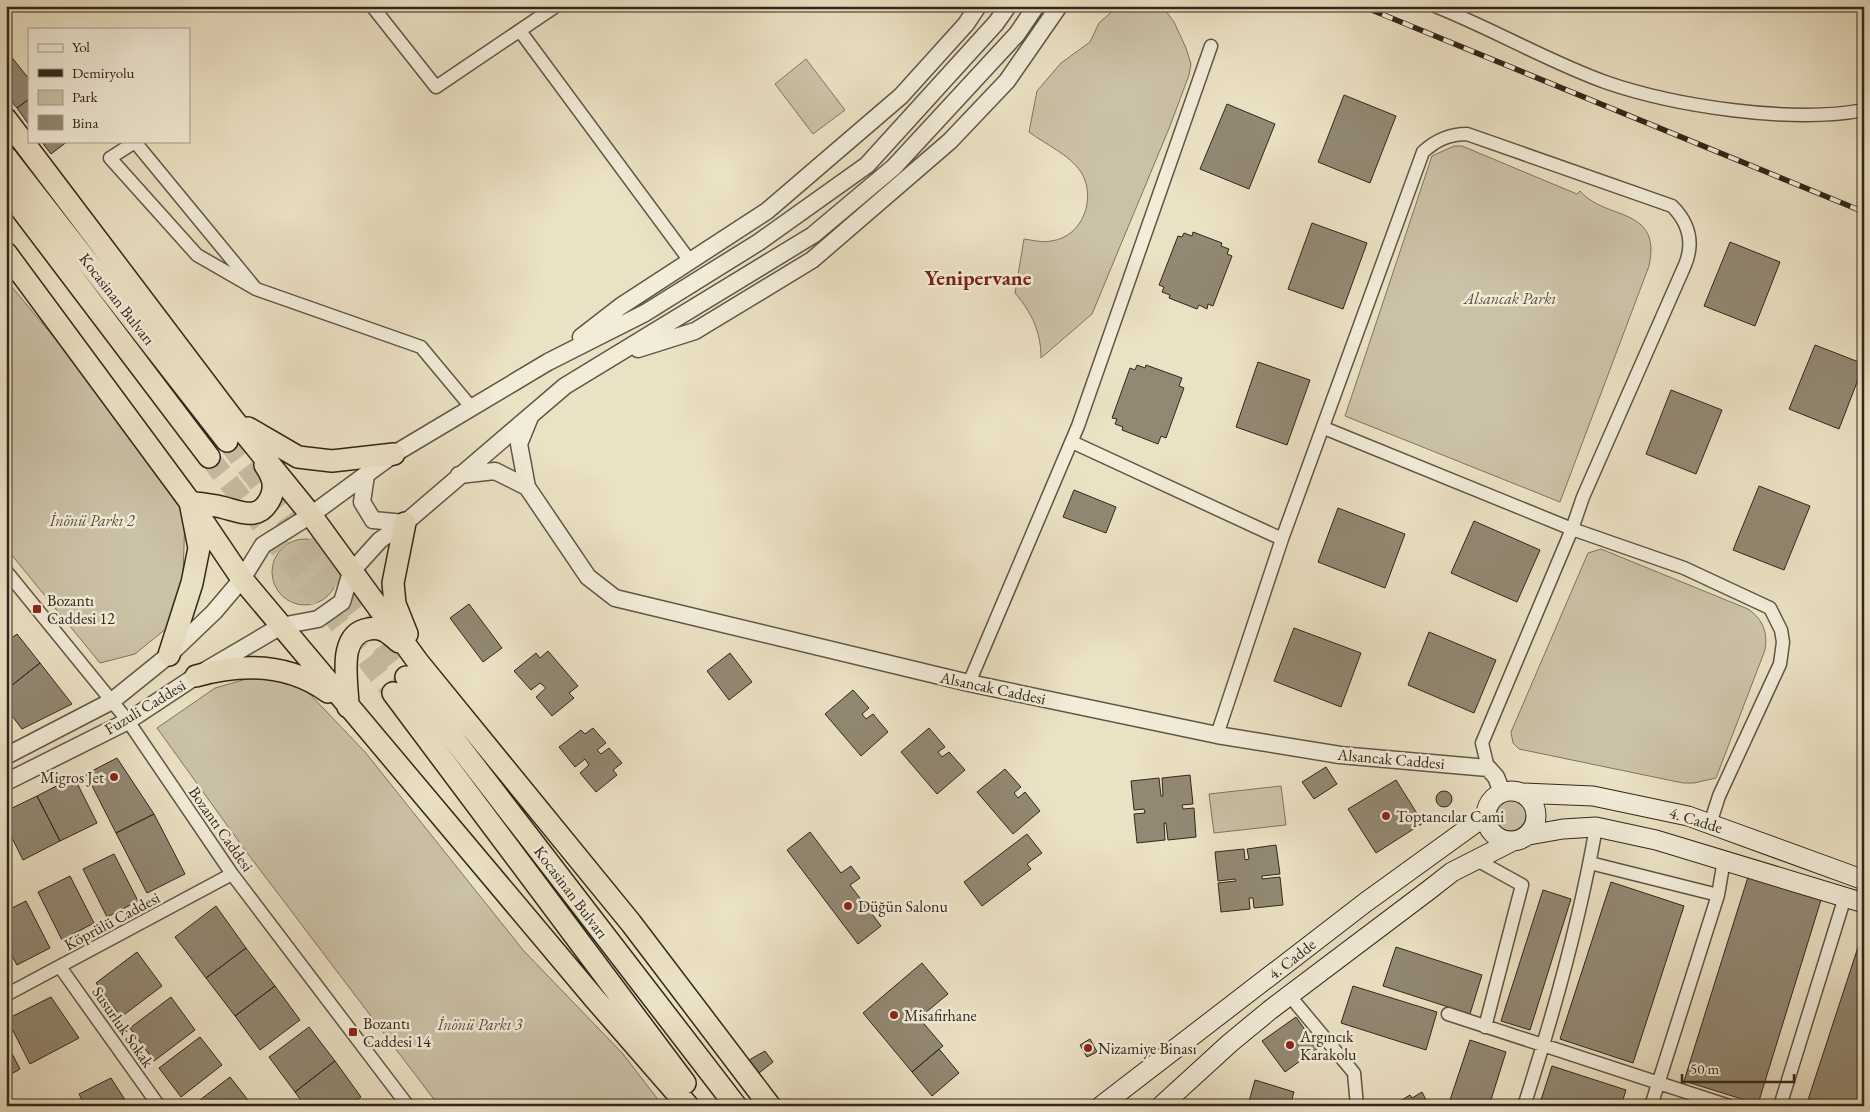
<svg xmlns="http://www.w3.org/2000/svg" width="1870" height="1112" font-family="'EB Garamond',serif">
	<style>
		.green { fill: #cbc1a7; stroke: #7e7461 }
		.building { fill: #928873; stroke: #31271b }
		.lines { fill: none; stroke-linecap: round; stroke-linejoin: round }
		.trunk-tunnel { stroke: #c6bca2; stroke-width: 21; stroke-dasharray: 21 11; stroke-linecap: butt }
		.minor-casing { stroke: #605645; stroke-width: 15 }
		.tertiary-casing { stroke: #605645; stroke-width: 19 }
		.secondary-casing { stroke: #31271b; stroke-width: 21 }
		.trunk-casing { stroke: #31271b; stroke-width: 24 }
		.minor { stroke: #f2ecd9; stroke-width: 12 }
		.tertiary { stroke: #f2ecd9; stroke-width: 16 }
		.secondary { stroke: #f2ecd9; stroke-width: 19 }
		.trunk { stroke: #ebe1c4; stroke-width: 21 }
		.rail-casing { stroke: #31271b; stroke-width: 5.5 }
		.rail { stroke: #f2ecd9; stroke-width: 4; stroke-dasharray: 11; stroke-linecap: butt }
		.poi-dot { fill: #8f2418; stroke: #f2ecd9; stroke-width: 2 }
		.labels { text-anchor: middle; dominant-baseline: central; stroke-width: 5; stroke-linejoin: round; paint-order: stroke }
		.park-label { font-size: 16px; font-style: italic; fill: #584e3e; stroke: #f2ecd9 }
		.street-label { font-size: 16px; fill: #31271b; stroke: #f2ecd9 }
		.poi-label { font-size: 16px; fill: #31271b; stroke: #f2ecd9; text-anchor: start }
		.district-label { font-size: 21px; font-weight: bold; fill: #7a1f14; stroke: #f2ecd9 }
	</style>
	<rect width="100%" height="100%" fill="#ebe1c4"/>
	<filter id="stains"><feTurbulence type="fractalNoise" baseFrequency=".004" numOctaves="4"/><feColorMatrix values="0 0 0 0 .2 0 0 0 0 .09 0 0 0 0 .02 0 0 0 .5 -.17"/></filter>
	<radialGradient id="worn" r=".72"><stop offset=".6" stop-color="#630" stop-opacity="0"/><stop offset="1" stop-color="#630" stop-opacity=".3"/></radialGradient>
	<path class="green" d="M1118,6H1162L1174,22L1186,48L1191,64L1189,75L1170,126L1092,314L1041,358C1041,332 1032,313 1015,293L1024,239C1032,240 1043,243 1051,241C1083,237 1097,198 1081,172C1070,155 1045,144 1029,132L1037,91L1061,63L1090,42L1099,23Z
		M806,59L845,110L813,134L775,84Z
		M1454,146H1462L1577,194L1580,191C1606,221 1662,206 1649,266L1560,502L1345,416L1432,156Z
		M6,280L150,452L185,514L183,577L167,628L135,654L100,663L6,548Z
		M272 572a33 33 0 1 1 66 0a33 33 0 1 1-66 0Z
		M1601,549L1748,609C1763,619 1768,633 1765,650L1716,778L1694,783H1683L1519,749L1513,743L1511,732L1588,553Z
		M250,678H273L305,689L365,752L523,950L623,1054L663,1106H439L245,850L157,728L215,688Z
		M1281,786L1286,825L1214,833L1209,794Z
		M1494 815a16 16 0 1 1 32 0a16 16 0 1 1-32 0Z"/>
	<path class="building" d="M6,50L29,79V99L17,108L6,95Z
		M1344,95L1396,116L1370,183L1318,162Z
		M29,99V125L17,108Z
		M1227,104L1275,124L1249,189L1200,169Z
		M41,141H68L51,154Z
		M1312,223L1367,243L1343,309L1288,289Z
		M1193,232L1222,243L1221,246L1229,249L1227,254L1232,256L1213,306L1208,304L1207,309L1199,305L1197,309L1169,298L1170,295L1162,292L1164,287L1159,285L1178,236L1182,237L1184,233L1192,236Z
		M1730,242L1780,262L1755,326L1704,306Z
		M1815,345L1864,364L1839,429L1789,409Z
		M1258,362L1310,380L1287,445L1236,427Z
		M1137,365L1145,368L1146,365L1182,378L1179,386L1184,388L1166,438L1161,436L1158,444L1122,430L1123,427L1115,424L1117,419L1112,418L1130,368L1135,370Z
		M1671,390L1722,410L1696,474L1646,454Z
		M1759,486L1810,506L1784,570L1733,550Z
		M1074,490L1116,507L1106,533L1063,517Z
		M1338,508L1405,534L1385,588L1318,562Z
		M1474,521L1540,550L1517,602L1451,573Z
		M469,604L502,648L483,662L450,618Z
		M1294,628L1361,653L1341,707L1274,681Z
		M1429,632L1496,660L1474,713L1408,685Z
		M17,634L40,663L6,690V642Z
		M548,651L578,686L569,693L574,698L552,716L536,697L546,688L540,683L531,690L514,671L536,653L540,658Z
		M730,653L752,682L729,700L707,671Z
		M40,663L72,704L22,729L6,708V690Z
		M853,690L869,708L862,714L866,719L873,714L888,732L861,756L825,714Z
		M593,728L606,743L597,750L601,754L609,748L622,763L613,770L617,775L596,792L580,773L589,765L585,759L575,767L559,747L581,730L585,734Z
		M929,728L945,747L938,752L942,757L949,752L965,770L937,794L901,752Z
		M117,758L154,814L116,833L86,774Z
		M1326,767L1337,784L1314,799L1302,782Z
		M1005,769L1021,787L1014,793L1018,798L1025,792L1040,811L1013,834L977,792Z
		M1190,775L1193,804L1182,805L1183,809L1194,808L1196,837L1168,840L1166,823H1164L1165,840L1137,843L1134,814L1145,813L1144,809L1134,810L1131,781L1159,778L1161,796H1163L1162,778Z
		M74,777L97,823L60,841L37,796Z
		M1396,780L1423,823L1376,853L1348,809Z
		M1436 799a8 8 0 1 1 16 0a8 8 0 1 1-16 0Z
		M37,796L60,841L23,860L6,826V811Z
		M154,814L185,874L147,893L116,833Z
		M810,832L841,873L851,866L860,878L850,885L881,926L858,944L787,850Z
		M1027,834L1042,853L1027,864L1031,869L982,906L964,882Z
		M1276,845L1280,874L1262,876V879L1280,877L1283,905L1254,908L1253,898H1249L1250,909L1221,912L1218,883L1236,881L1235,879L1218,881L1215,852L1244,849L1245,860L1249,859L1247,849Z
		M114,854L138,901L107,917L83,869Z
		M70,876L94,923L62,940L38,892Z
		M1748,877L1821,900L1758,1104L1684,1081Z
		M1611,882L1684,906L1633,1063L1560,1039Z
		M1543,890L1571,899L1530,1030L1501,1021Z
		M26,901L50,948L17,965L6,945V911Z
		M216,906L246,948L206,978L175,937Z
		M1864,929V1106H1806Z
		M1396,947L1482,975L1470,1014L1383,986Z
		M246,948L275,986L235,1016L206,978Z
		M137,952L162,986L121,1017L96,983Z
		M922,963L948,994L919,1018L943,1046L912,1072L863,1013Z
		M275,986L300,1020L260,1050L235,1016Z
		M1353,986L1437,1012L1426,1050L1341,1023Z
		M51,997L79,1038L30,1064L7,1019Z
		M171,997L195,1030L154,1061L130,1028Z
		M1296,1017L1318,1048L1285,1072L1262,1041Z
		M309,1027L335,1061L295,1092L269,1057Z
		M200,1037L222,1065L181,1097L159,1068Z
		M1090,1039L1097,1052L1087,1057L1080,1045Z
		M1470,1040L1506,1052L1489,1106H1448Z
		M6,1042L20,1069L6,1077Z
		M939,1049L959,1073L932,1096L912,1072Z
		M765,1051L773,1062L759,1073L749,1060Z
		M335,1061L361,1097L348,1106H305L295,1092Z
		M1552,1066L1626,1090L1621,1106H1539Z
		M230,1077L251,1104L248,1106H192Z
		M111,1078L129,1106H85L79,1094Z
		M1255,1080L1294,1092L1290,1106H1218L1233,1101L1248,1105Z
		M1422,1092L1429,1106H1392L1410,1095L1412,1098Z"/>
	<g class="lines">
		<path class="trunk-tunnel" d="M227,441L406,677
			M209,457L393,693"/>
		<defs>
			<path id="minor" d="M372,6L436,87L556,6
				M1435,6C1493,29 1547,61 1605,82C1674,106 1792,124 1864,110
				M520,31L690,261
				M256,289L197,255L110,158L135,142L256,289L421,347L471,407
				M1324,428L1572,529L1684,568L1770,608L1781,630L1783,642L1780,664L1719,796L1710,824
				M1072,442L1282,539
				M6,571L128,721L232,874L408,1106
				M969,683L1078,426L1211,46
				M1217,735L1282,539L1423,152C1436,140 1449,134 1467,134L1672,206C1689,223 1694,243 1685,265L1583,497L1572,529L1482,743L1488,768
				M1475,859L1522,885L1485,1027
				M1590,863L1718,895
				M60,967L159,1106
				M6,995L232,874
				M1289,995L1354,1073L1357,1106
				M1448,1014L1729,1106
				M1524,1106C1553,1016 1580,921 1596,827
				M1651,1106L1718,895L1724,860
				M1780,1106L1845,897"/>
			<path id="tertiary" d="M581,337L621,306L767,211L901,96L966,24L978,6
				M638,349L695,331L812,260L950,141L1007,81L1059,6
				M530,417L519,444L527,487L588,577L615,598L969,683L1217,735L1340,755L1488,768L1496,777L1502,792
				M366,475L362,502L373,520L405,523
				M459,475L495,471L527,487
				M6,756L112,701L169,655L214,612L242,579L263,545L311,515L394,454L548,362L645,313L759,242L867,165L996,23L1008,6
				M6,782L128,721L196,676L281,626L318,619L342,602L351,572L380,540L405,523L565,386L813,235L894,167L1017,34L1036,6"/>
			<path id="secondary" d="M1486 816a25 25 0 1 1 50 0a25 25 0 1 1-50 0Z
				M1521,793L1593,796L1688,816L1864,880
				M1529,835L1563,829L1596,827L1656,840L1864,903
				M1101,1106L1366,902L1485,816
				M1161,1106L1230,1043L1270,1010L1429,890L1452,872L1511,842"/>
			<path id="trunk" d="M6,119L233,419L311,515L418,662L631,923L770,1106
				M6,157L227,441
				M6,189L209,457
				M6,253L190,502L242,579L594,998L688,1106
				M248,428L298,457L332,461L394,454
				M405,523L393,583L395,604L407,634
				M169,655L192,583L199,548L190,502C202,504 214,505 225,508C243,513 260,521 271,497C276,485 272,475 265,465
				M196,676C242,663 288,663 328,692
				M406,677L736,1106
				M393,693L685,1083
				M348,707C348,683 336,634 369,629C382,626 390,634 399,642"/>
		</defs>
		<use href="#minor" class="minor-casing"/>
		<use href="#tertiary" class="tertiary-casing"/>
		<use href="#secondary" class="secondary-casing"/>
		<use href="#trunk" class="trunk-casing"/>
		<use href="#minor" class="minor"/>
		<use href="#tertiary" class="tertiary"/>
		<use href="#secondary" class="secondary"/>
		<use href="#trunk" class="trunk"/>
		<defs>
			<path id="rail" d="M1362,6L1864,212"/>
		</defs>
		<use href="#rail" class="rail-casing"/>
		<use href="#rail" class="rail"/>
	</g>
	<g class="poi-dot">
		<rect x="32" y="604" width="10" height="10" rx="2.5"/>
		<circle cx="114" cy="777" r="5"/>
		<circle cx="1386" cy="816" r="5"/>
		<circle cx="848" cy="906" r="5"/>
		<circle cx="894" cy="1015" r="5"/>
		<rect x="348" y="1027" width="10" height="10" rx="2.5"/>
		<circle cx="1290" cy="1045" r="5"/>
		<circle cx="1088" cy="1048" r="5"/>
	</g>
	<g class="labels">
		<g class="park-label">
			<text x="1510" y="298">Alsancak Parkı</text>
			<text x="92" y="520">İnönü Parkı 2</text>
			<text x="480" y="1024">İnönü Parkı 3</text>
		</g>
		<g class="street-label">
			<text transform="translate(117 299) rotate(52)">Kocasinan Bulvarı</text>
			<text transform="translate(993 688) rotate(12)">Alsancak Caddesi</text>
			<text transform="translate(145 707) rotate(-31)">Fuzuli Caddesi</text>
			<text transform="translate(1391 759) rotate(5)">Alsancak Caddesi</text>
			<text transform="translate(1696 820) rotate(17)">4. Cadde</text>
			<text transform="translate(221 829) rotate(55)">Bozantı Caddesi</text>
			<text transform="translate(571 892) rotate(53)">Kocasinan Bulvarı</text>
			<text transform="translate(112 921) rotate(-28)">Köprülü Caddesi</text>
			<text transform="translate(1292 959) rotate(-38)">4. Cadde</text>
			<text transform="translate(123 1027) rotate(55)">Susurluk Sokak</text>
		</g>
		<g class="poi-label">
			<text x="47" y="600">Bozantı<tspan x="47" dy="18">Caddesi 12</tspan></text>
			<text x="104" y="777" text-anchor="end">Migros Jet</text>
			<text x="1396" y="816">Toptancılar Cami</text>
			<text x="858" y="906">Düğün Salonu</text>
			<text x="904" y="1015">Misafirhane</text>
			<text x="363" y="1023">Bozantı<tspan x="363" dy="18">Caddesi 14</tspan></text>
			<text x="1300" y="1036">Argıncık<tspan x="1300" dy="18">Karakolu</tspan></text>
			<text x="1098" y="1048">Nizamiye Binası</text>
		</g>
		<g class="district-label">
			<text x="978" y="277">Yenipervane</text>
		</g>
	</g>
	<rect width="1870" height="1112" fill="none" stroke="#ebe1c4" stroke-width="25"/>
	<rect x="8" y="8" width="1855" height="1097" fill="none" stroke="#31271b" stroke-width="2.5"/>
	<rect x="12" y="12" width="1845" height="1087" fill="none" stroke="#31271b"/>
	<rect x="28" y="28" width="162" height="115" fill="#f2ecd9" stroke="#a59d8d"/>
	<rect x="38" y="44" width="25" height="8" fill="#f2ecd9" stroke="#a59d8d"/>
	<text x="72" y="52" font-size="15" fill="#31271b">Yol</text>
	<rect x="38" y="69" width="25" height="8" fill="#31271b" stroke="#a59d8d"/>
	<text x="72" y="78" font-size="15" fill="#31271b">Demiryolu</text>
	<rect x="38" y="90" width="25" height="15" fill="#cbc1a7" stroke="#a59d8d"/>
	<text x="72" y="102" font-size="15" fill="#31271b">Park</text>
	<rect x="38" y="115" width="25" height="15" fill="#928873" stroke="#a59d8d"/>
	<text x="72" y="128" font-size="15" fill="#31271b">Bina</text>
	<path d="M1682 1074v8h112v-8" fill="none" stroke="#31271b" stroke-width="2.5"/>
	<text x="1690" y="1074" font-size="15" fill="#31271b" stroke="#f2ecd9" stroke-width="4" paint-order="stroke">50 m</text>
	<rect width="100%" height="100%" filter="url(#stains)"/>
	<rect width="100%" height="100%" fill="url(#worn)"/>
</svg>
